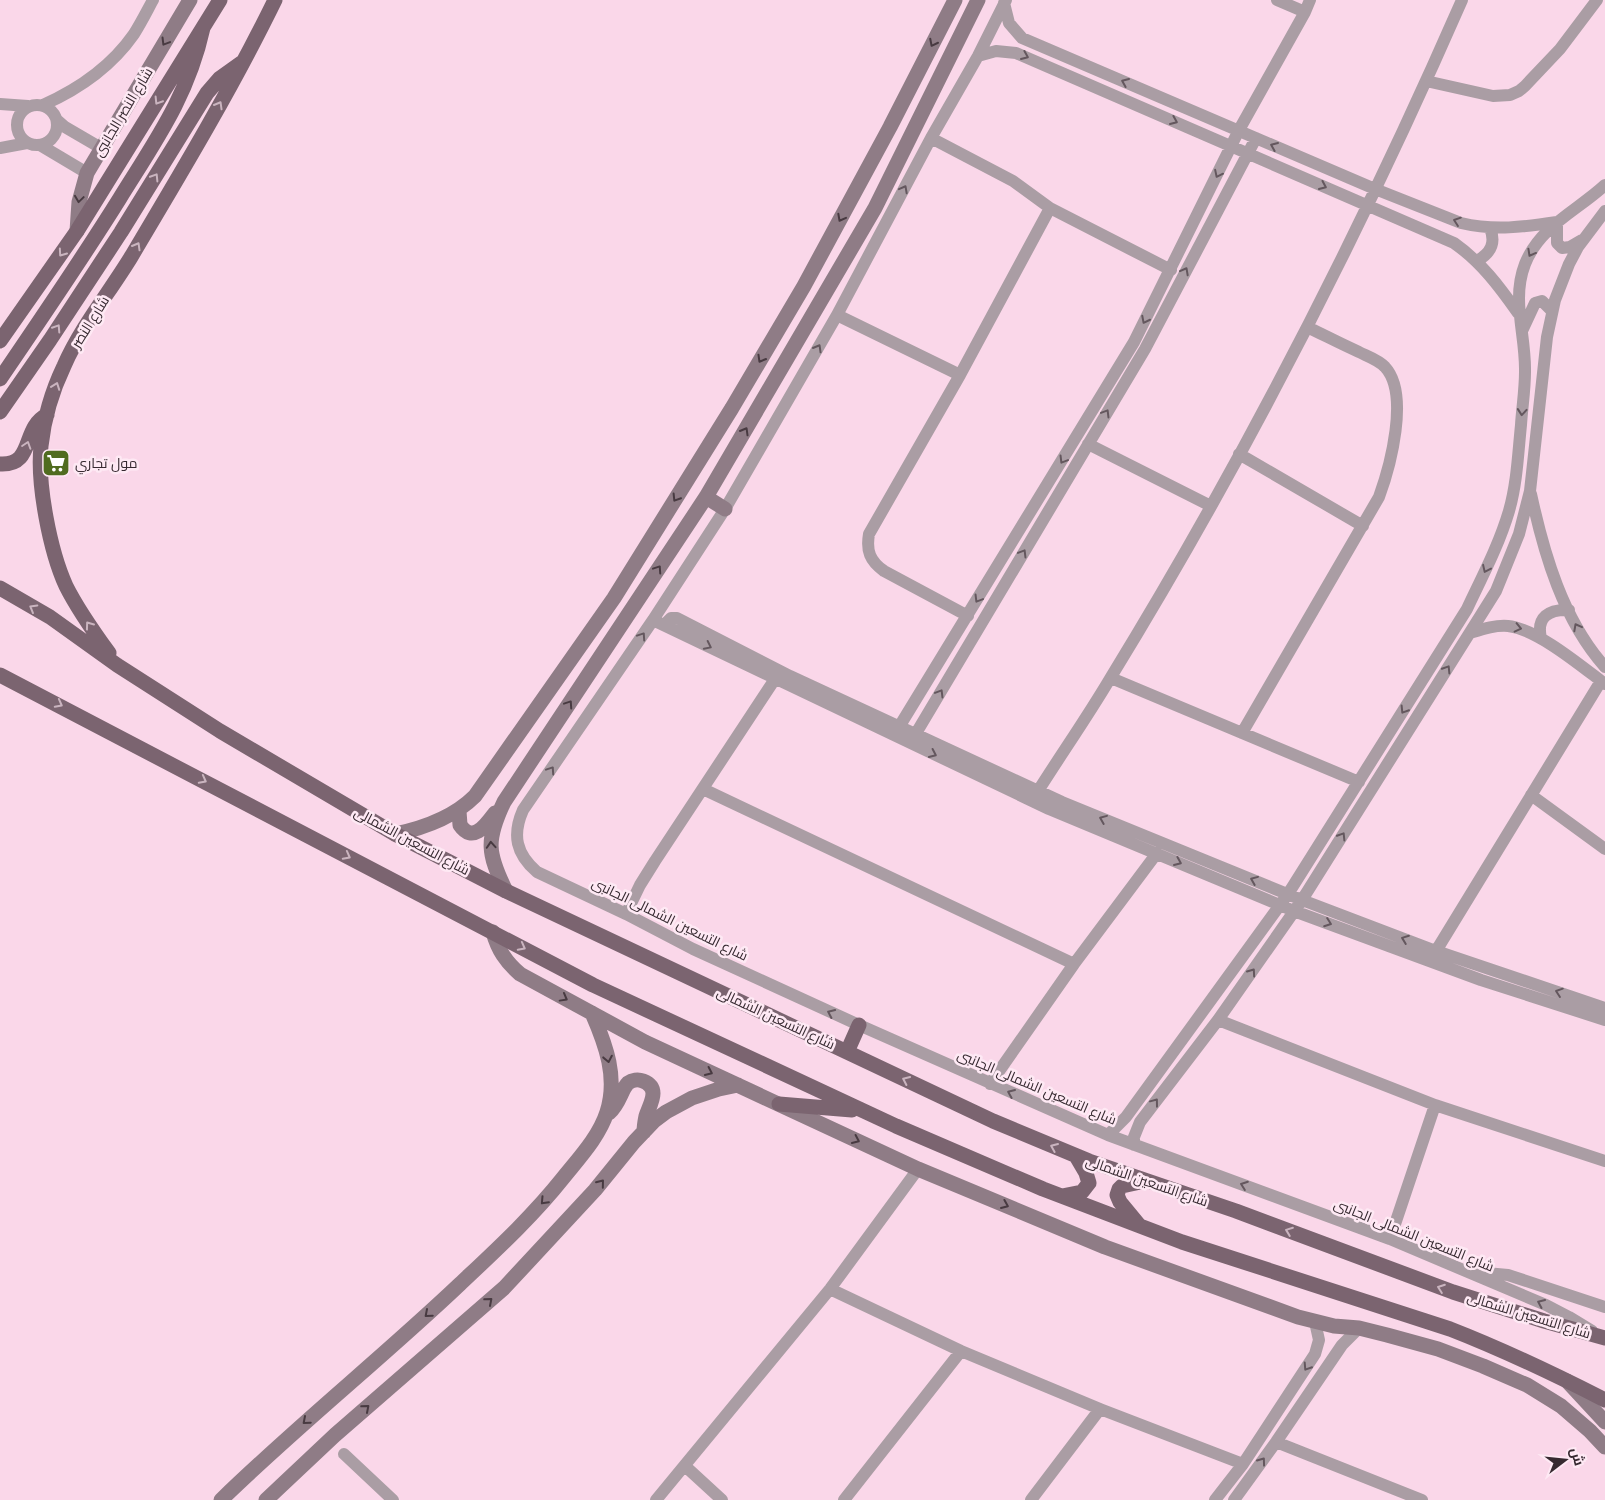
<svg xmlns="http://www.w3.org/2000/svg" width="1605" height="1500" font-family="Raleway,Cairo,sans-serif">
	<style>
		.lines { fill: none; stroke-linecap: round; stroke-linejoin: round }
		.street { stroke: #aa9da4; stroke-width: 12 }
		.secondary { stroke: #8f7c86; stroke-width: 15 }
		.primary { stroke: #7b6470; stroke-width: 15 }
		.oneway { stroke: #483a41 }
		.oneway2 { stroke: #64575e }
		.oneway3 { stroke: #cab4bf }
		.labels { text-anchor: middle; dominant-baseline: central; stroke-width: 5; stroke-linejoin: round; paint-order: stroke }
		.street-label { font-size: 14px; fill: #362930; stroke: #fee9f4 }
		.poi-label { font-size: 14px; fill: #362930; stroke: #fee9f4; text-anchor: start }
	</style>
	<rect width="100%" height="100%" fill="#fad7e9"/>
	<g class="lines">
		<path class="street" d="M1006,0L978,56L931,138L837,315L725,509L653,620L523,810C512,835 516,854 537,872L626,914L693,949L859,1025L1108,1135L1390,1239L1546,1305L1569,1317L1592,1331
			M1277,0L1305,12
			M1004,3L1009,23L1022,38L1375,189L1461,223C1494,231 1524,227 1557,222V243L1562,248L1570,247L1582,240
			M978,56L996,51L1016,53L1454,243C1481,262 1499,286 1518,313
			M1426,81L1493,96L1510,95L1519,91L1525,86L1560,49L1597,0
			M0,104L28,106
			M17 125a20 20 0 1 1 40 0a20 20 0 1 1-40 0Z
			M43,105C79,89 111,67 134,34C141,23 147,11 153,0
			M57,120L65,127L101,148
			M931,138L1013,181L1050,208L1171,270
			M40,145L87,173
			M0,148L27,143
			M1477,261C1491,253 1496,243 1490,228
			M837,315L960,375
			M1522,331L1535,303L1542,301L1552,311
			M1088,444L1211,506
			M1239,454L1363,526
			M1531,494C1544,554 1563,620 1605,667
			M968,616L884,571C870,561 866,551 869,534L960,375L1050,208
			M653,620L1049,809L1294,911L1481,980L1605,1020
			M664,625L671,618H677L790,676L1062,802L1302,900L1436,951L1605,1008
			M1470,633C1483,629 1495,625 1508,626C1537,629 1581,666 1605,684
			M1541,638C1536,617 1549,609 1569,610
			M1111,678L1359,782
			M899,727L1134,342L1239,130L1305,12L1310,0
			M1242,733L1379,497C1390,467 1410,394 1385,367C1379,360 1367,356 1359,352C1341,344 1324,335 1307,327
			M915,735L1145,349L1256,138
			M703,789L1074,964
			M1038,791C1062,753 1088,716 1111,677C1244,460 1360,233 1462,0
			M1531,795L1605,849
			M626,914L640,885L655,861L775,679
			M1436,951L1601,681
			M1218,1020L1435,1105L1605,1161
			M990,1084L1074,964L1157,853
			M1108,1135L1126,1117L1288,894L1467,609C1482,577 1499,545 1509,511C1517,483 1518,454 1521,425C1522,408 1525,390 1525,372C1526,335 1511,300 1525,264C1540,226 1577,211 1605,185
			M1134,1145V1137L1140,1122L1218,1020L1302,900L1496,591L1519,534L1530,491L1547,337L1555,300L1569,264L1578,247L1605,211
			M1390,1239L1435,1105
			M1475,1272L1508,1275L1605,1307
			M830,1289L961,1351L1100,1409L1243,1464
			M1276,1442L1422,1500
			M344,1454L393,1500
			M685,1466L722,1500
			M656,1500L830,1289L918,1169
			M844,1500L961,1351
			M1031,1500L1100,1409
			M1215,1500L1243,1464L1315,1354L1319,1340L1315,1322
			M1234,1500L1276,1442L1342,1345L1359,1328"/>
		<path class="secondary" d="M77,231L79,202L87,173L190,0
			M706,497L725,509
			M459,811L460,825C473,844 486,825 495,813
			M395,834C424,828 453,818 475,796L614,598L732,408L804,286L890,127L955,0
			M506,891C487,853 486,840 504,802L706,497L875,208L978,0
			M493,932C498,950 506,962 520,974L645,1042L918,1169L1105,1247L1298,1317L1334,1326L1359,1328L1387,1335L1438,1349L1483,1366L1527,1385L1561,1406L1590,1431L1605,1447
			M609,1113C620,1103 621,1090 628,1083C632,1080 638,1079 643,1081C661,1088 650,1104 646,1116C645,1121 644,1126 644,1132
			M1567,1381L1605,1422
			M221,1500C298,1425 382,1358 460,1284C496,1250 532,1217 563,1178C579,1158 599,1137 607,1112C618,1078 606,1045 592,1013
			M266,1500L335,1435L504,1288L595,1190L634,1142L654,1121L666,1112L692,1098L719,1089L738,1085"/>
		<path class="primary" d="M0,341L77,231L220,0
			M0,379C41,319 82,259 120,198C156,140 188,96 203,28
			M0,412L50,340L121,232L207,93L220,78L241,63
			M0,464C35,466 21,428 47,415
			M0,588L50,617L117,665L220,731L395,834L506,891L993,1121L1089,1161L1236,1211L1453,1292L1544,1321L1605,1338
			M109,653C93,631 78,610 66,586C50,551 37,484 41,446C44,419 52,391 64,366C81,327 109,293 131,257C181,173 232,88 275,0
			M0,675L593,985L896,1126L1043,1189L1182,1242L1450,1329C1504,1350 1554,1374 1605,1400
			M847,1052L859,1025
			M779,1104L852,1110
			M1062,1196L1082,1192L1089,1183L1086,1173L1076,1156
			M1139,1225L1120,1202L1117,1195L1119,1189L1122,1186L1145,1181"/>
	</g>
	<defs><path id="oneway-chevron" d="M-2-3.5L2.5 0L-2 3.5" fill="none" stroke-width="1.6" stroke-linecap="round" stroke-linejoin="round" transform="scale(1.25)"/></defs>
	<g class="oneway">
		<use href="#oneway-chevron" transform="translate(165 42) rotate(121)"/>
		<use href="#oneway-chevron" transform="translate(933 43) rotate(117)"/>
		<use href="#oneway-chevron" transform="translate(79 199) rotate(98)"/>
		<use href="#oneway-chevron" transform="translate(841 218) rotate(118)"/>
		<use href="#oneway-chevron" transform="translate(761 359) rotate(120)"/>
		<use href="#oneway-chevron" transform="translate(745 431) rotate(-60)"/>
		<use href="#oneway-chevron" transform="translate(676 498) rotate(122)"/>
		<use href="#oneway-chevron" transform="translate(658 569) rotate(-56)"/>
		<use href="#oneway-chevron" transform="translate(569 704) rotate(-56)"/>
		<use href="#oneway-chevron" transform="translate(491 845) rotate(-94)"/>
		<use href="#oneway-chevron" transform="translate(564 998) rotate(29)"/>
		<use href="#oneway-chevron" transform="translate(608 1059) rotate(79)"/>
		<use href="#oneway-chevron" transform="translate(709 1072) rotate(25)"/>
		<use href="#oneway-chevron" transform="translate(856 1140) rotate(25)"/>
		<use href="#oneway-chevron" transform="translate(601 1183) rotate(-51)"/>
		<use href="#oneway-chevron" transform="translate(544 1201) rotate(133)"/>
		<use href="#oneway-chevron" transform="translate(1005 1205) rotate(23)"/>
		<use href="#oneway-chevron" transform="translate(489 1301) rotate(-41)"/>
		<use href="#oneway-chevron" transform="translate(428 1314) rotate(139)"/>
		<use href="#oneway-chevron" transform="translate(366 1408) rotate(-41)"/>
		<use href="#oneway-chevron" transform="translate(306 1421) rotate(139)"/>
	</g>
	<g class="oneway2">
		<use href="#oneway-chevron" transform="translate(1025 56) rotate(23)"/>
		<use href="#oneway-chevron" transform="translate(1125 82) rotate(-157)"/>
		<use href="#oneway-chevron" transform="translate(1174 121) rotate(23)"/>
		<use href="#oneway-chevron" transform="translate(1274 146) rotate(-157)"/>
		<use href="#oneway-chevron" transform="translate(1218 174) rotate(116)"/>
		<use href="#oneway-chevron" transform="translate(1323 186) rotate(24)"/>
		<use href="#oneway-chevron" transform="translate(904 189) rotate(-62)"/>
		<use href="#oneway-chevron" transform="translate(1457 221) rotate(-161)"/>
		<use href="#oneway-chevron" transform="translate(1531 253) rotate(119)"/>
		<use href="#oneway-chevron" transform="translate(1185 271) rotate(-62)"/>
		<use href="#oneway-chevron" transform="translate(1145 320) rotate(117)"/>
		<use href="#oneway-chevron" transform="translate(818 348) rotate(-60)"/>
		<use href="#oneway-chevron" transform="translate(1522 412) rotate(95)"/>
		<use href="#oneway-chevron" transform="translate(1106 413) rotate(-59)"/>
		<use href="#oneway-chevron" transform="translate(1063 460) rotate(121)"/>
		<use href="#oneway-chevron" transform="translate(1023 553) rotate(-59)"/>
		<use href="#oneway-chevron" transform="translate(1486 569) rotate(115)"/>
		<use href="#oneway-chevron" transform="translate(978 599) rotate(121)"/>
		<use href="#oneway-chevron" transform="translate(1577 627) rotate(-118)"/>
		<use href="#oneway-chevron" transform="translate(1518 628) rotate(13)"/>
		<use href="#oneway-chevron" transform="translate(642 636) rotate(-56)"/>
		<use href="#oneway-chevron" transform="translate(708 646) rotate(26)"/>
		<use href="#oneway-chevron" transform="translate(1447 669) rotate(-58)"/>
		<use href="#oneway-chevron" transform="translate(940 693) rotate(-59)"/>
		<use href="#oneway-chevron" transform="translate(1404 710) rotate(122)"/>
		<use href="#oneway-chevron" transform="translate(933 754) rotate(25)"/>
		<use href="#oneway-chevron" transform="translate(551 770) rotate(-56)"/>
		<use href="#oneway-chevron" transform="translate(1103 819) rotate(-158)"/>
		<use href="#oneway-chevron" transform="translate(1342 836) rotate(-58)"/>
		<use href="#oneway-chevron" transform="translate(1178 862) rotate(23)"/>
		<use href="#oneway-chevron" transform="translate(1254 880) rotate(-158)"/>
		<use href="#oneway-chevron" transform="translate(1328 923) rotate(20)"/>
		<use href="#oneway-chevron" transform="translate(1405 939) rotate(-159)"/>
		<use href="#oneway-chevron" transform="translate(1252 972) rotate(-55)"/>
		<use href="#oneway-chevron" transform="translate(1559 992) rotate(-161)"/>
		<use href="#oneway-chevron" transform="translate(831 1013) rotate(-155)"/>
		<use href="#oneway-chevron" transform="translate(1011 1093) rotate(-157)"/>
		<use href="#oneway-chevron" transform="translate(1155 1102) rotate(-53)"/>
		<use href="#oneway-chevron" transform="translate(1244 1185) rotate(-160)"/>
		<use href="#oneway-chevron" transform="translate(1541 1303) rotate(-156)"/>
		<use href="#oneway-chevron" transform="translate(1307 1367) rotate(123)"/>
		<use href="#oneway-chevron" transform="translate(1262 1461) rotate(-54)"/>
	</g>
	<g class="oneway3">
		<use href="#oneway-chevron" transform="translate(158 101) rotate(122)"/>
		<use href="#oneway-chevron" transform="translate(219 105) rotate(-60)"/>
		<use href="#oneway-chevron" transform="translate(155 177) rotate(-58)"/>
		<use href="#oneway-chevron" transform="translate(137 246) rotate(-60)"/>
		<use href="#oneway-chevron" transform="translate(62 253) rotate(125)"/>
		<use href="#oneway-chevron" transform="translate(57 328) rotate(-57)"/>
		<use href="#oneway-chevron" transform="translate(56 386) rotate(-70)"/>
		<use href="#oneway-chevron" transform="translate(27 445) rotate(-72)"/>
		<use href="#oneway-chevron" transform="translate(33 608) rotate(-150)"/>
		<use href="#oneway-chevron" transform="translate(89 625) rotate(-126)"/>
		<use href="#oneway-chevron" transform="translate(59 704) rotate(28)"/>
		<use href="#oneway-chevron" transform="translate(203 780) rotate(28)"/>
		<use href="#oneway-chevron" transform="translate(347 856) rotate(28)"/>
		<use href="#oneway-chevron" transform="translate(522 947) rotate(28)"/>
		<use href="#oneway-chevron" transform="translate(906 1080) rotate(-155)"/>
		<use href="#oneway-chevron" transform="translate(1054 1147) rotate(-157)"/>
		<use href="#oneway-chevron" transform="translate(1289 1231) rotate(-159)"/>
		<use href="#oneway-chevron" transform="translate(1441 1288) rotate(-160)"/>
	</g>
	<defs>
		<symbol id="supermarket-square" viewBox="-11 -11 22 22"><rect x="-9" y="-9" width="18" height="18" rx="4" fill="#506c1f" stroke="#fee9f4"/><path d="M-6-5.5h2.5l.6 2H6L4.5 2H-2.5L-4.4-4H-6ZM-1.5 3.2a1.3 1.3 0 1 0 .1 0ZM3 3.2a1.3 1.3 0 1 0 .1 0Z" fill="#fff"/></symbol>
	</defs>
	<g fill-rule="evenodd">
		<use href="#supermarket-square" x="40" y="447" width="32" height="32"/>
	</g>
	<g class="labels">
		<g class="street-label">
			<text transform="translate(123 112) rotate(-59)">شارع النصر الجانبى</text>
			<text transform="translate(90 322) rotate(-58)">شارع النصر</text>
			<text transform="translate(412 841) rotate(28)">شارع التسعين الشمالى</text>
			<text transform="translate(670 919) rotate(26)">شارع التسعين الشمالى الجانبى</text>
			<text transform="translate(776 1018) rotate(25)">شارع التسعين الشمالى</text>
			<text transform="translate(1037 1087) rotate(23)">شارع التسعين الشمالى الجانبى</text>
			<text transform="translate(1147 1181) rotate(19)">شارع التسعين الشمالى</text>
			<text transform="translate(1414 1235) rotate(22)">شارع التسعين الشمالى الجانبى</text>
			<text transform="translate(1529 1315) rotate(17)">شارع التسعين الشمالى</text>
		</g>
		<g class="poi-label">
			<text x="75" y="463">مول تجاري</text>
		</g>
	</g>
	<g transform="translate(1565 1460) rotate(74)" stroke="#fee9f4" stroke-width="4" paint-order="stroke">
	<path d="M0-4L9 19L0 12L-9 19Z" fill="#362930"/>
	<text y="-8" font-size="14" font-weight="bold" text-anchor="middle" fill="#362930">ش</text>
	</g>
</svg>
